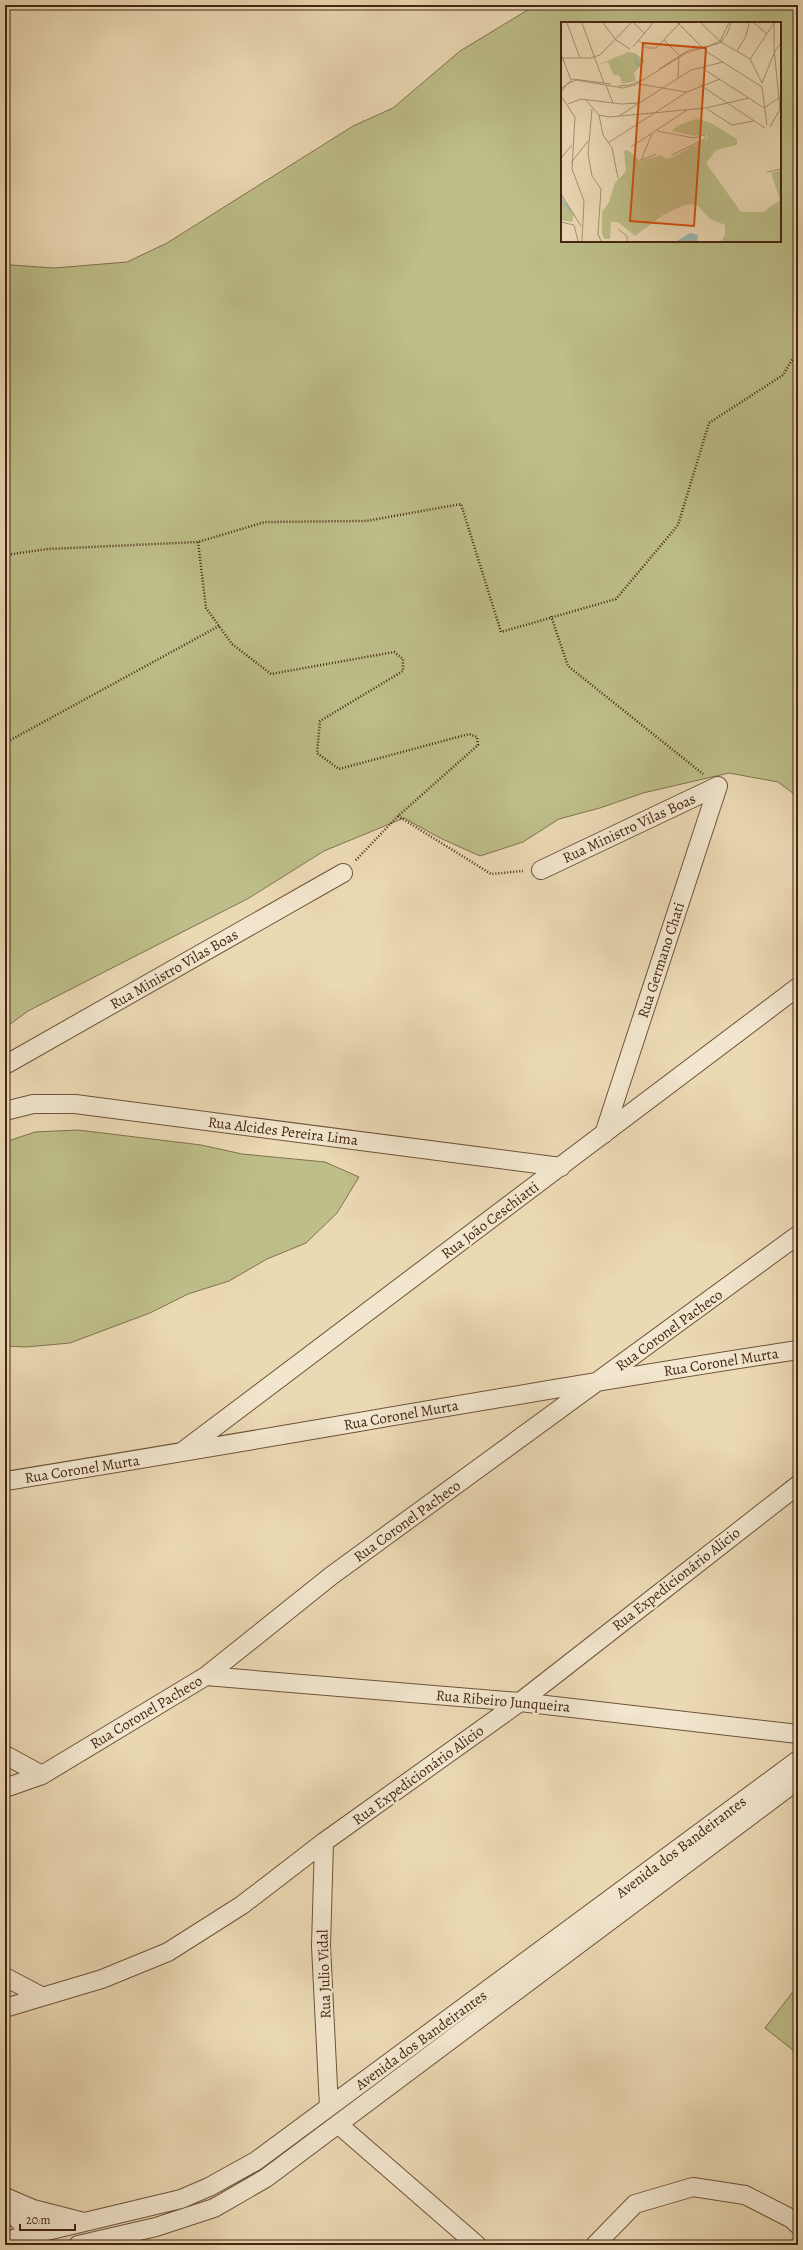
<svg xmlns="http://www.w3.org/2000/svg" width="803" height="2250" font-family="Alegreya,serif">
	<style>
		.green { fill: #bdbe89; stroke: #81724e; fill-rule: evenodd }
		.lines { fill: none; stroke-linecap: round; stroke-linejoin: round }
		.minor-casing { stroke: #6e533a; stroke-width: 20 }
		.path { stroke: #452612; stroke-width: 2.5; stroke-dasharray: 1 2; stroke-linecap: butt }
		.minor { stroke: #f2e6ce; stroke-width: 18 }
		.labels { text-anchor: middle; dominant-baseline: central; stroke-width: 4; stroke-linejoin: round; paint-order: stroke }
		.street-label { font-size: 15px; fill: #452612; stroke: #f2e6ce }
		.inset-river { fill: none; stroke: #99b9b3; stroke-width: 2 }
		.inset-road { fill: none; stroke: #a99173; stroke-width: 1 }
		.view { fill: #d0510d; fill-opacity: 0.15; stroke: #d0510d; stroke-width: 2 }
		.inset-edge { fill: none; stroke: #452612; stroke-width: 2 }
	</style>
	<rect width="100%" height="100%" fill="#ebd9b4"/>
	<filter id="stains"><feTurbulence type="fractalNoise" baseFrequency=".005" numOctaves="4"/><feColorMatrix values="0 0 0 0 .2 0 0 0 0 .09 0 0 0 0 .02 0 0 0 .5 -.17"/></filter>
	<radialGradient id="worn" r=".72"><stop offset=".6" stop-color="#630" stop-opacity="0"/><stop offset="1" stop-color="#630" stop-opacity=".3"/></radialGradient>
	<path class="green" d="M536,5H798V797L778,782L729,773L643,793L600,808L559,819L523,842L480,856L440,838L404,818L324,851L249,898L28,1011L5,1028V262L11,265L54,268L127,262L167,243L353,126L393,108L460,51ZM562,23H780V241H562Z
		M78,1130L201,1145L242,1154L325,1162L359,1177L337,1213L306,1243L267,1259L229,1281L188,1294L150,1313L70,1343L26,1347L5,1346V1142L35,1132Z
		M798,1985V2054L765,2028Z"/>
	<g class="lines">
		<defs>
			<path id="minor" d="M541,870L718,786
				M5,1065L343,873
				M5,1111L33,1104H75L561,1167
				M604,1134L718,786
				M183,1451L798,987
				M5,1481C270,1439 533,1390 798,1350
				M206,1676L520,1702L798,1734
				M5,1755L42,1775
				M5,1788L42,1775L206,1676L331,1576L798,1235
				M324,1842L321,1946L329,2107
				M5,1977L41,1996
				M5,2008L102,1979L168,1952L242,1905L324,1842L520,1702L798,1485
				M339,2125L477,2245
				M5,2197L33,2209L80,2221
				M5,2205L39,2243
				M5,2241L181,2199L209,2187L256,2161L798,1760
				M78,2245L156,2227L214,2208L266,2178L798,1780
				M595,2245L635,2204L693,2187L745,2195L792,2219L798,2225"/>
		</defs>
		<use href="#minor" class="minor-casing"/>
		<path class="path" d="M198,542L206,608L232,644L271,674L394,652L403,659V671L320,721L317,753L339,769L469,734L477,737L478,745L398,816L355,861
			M5,555L48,549L198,542L265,522L366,521L461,504L501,632L616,599L678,525L709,423L783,375L798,350
			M551,616L568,666L703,774
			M5,743L219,626
			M398,816L491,874L523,871"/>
		<use href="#minor" class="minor"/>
	</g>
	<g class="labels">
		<g class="street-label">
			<text transform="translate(629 828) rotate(-25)">Rua Ministro Vilas Boas</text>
			<text transform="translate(661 960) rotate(-72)">Rua Germano Chati</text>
			<text transform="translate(174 969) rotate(-30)">Rua Ministro Vilas Boas</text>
			<text transform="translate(283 1131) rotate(7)">Rua Alcides Pereira Lima</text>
			<text transform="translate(490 1220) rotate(-37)">Rua João Ceschiatti</text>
			<text transform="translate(669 1330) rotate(-36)">Rua Coronel Pacheco</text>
			<text transform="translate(721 1362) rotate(-9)">Rua Coronel Murta</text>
			<text transform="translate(401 1415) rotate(-10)">Rua Coronel Murta</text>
			<text transform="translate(82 1469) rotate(-9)">Rua Coronel Murta</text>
			<text transform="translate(407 1521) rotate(-36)">Rua Coronel Pacheco</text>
			<text transform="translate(676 1579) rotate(-38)">Rua Expedicionário Alicio</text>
			<text transform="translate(503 1701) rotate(5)">Rua Ribeiro Junqueira</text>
			<text transform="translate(146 1712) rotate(-31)">Rua Coronel Pacheco</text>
			<text transform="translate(418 1775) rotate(-36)">Rua Expedicionário Alicio</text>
			<text transform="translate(681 1847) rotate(-37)">Avenida dos Bandeirantes</text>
			<text transform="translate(324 1974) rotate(-92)">Rua Julio Vidal</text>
			<text transform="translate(421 2040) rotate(-36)">Avenida dos Bandeirantes</text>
		</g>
	</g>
	<g transform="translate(561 22)">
		<rect width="220" height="220" fill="#ebd9b4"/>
		<path d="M67,30L74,31L84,39L73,51L75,59L61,62L59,54L52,52L47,40L37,43ZM135,97L148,100L176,117V123L155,128L145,141L180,190H202L219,178L210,151L220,148V219H160L164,213V203L149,197L137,184L130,182L121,184L102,193L74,214L57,200H50L49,217H43L41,211V190L48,180L54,161L65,149L63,129L67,128L79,139L100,133L105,137L112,135L147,116L146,113L133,114L111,109L116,104ZM0,175L13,193L11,200L0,198Z" fill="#bdbe89"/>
		<path d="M129,211L137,213L136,219H116Z" fill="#99b9b3"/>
		<path class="inset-river" d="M75,33V41L79,44M0,177L10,189"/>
		<path class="inset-road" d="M6,1L19,36M21,1L43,61M42,1L55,18L69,27M73,1L83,11M117,1L146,30L201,65M140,1L160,20L189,37L201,61M193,1L206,12M77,18L86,26H95L119,1M103,18L118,33M72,25L92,1M176,29L185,14L188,1M0,32L10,58M189,37L213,1M0,39L2,36H29L39,33L70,1M141,46L203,86L219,75M98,47L128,28L148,24L159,19L168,1M117,56L118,35M201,61L214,29L220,21M78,62L125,70M45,63L52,81M139,63L204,106M57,64L69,63L79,59M201,65L206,103M0,67L12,57L50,62M0,70L6,62L15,58L62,66L74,63L125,31L159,21L166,12L170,1M0,74L14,95L11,147L23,179L21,219M24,77L38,93L48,95L145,86L188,76M7,82L20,77L60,82L79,81M31,87L27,132L31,154L40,167L37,212L40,219M146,87L171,103L193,99M38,93L42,113L51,126L57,156M58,94L130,48L162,40M209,105L219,87L213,27V1M96,109L133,116L143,113L145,115L142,118M47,121L126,70L159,57M70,125L126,88M111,133L142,118M0,136L11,123M80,138L91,112M80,138L95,132M10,141L27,119M206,150L220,147M0,172L20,204M0,200L13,203L17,219M57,207L66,214V219"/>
		<path class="view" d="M82,21L145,26L133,204L69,199Z"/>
		<rect width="220" height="220" class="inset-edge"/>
	</g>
	<rect width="803" height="2250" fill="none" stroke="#ebd9b4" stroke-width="20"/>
	<rect x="6" y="6" width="791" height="2238" fill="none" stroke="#452612" stroke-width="2"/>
	<rect x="10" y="10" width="783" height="2230" fill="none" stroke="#452612"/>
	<path d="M20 2224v6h55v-6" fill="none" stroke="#452612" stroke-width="2"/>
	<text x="26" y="2224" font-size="12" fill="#452612" stroke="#f2e6ce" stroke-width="3" paint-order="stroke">20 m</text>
	<rect width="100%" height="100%" filter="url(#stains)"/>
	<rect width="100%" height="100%" fill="url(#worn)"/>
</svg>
